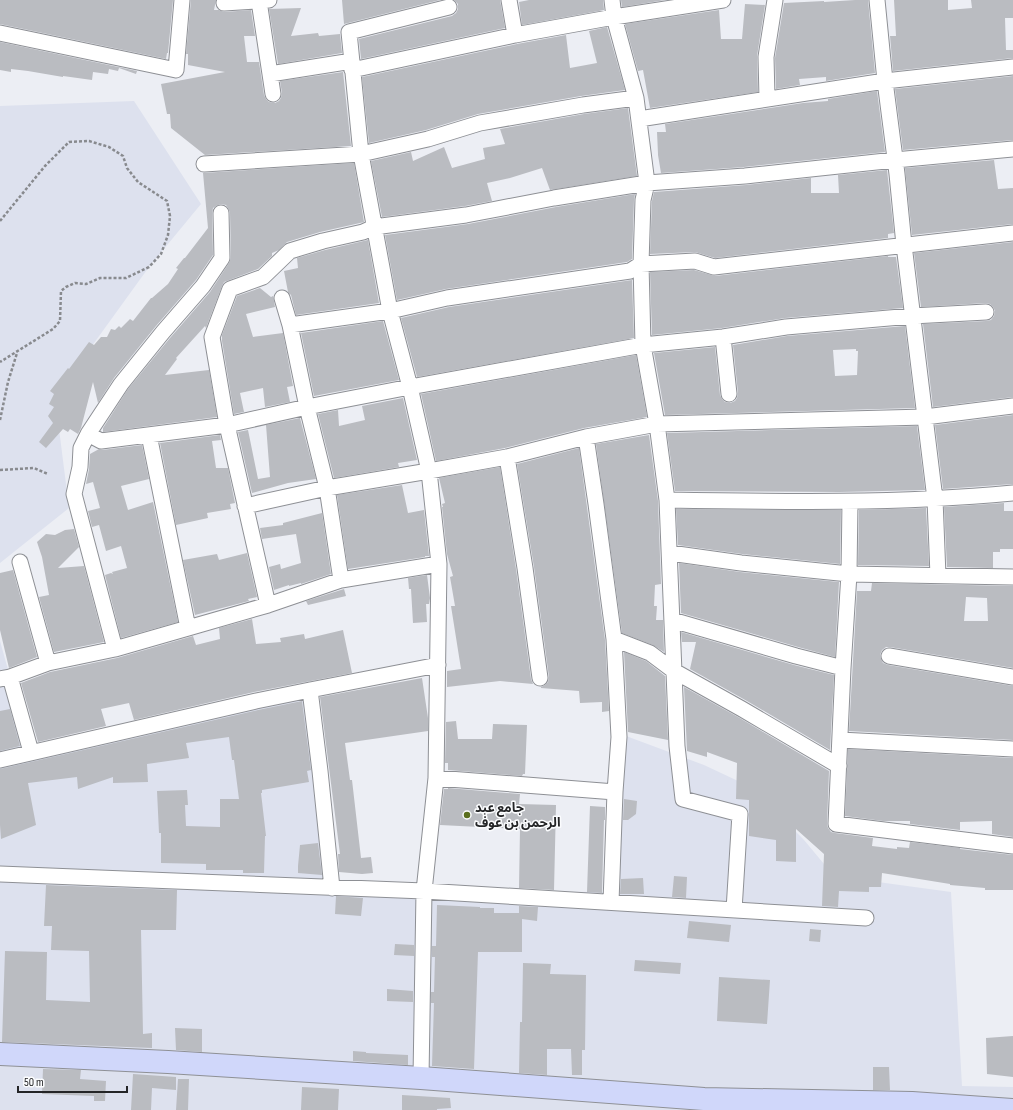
<svg xmlns="http://www.w3.org/2000/svg" width="1013" height="1110" font-family="'Sofia Sans Condensed','Noto Sans Arabic',sans-serif">
	<style>
		.built { fill: #dde1ee }
		.building { fill: #babcc1; fill-rule: evenodd }
		.lines { fill: none; stroke-linecap: round; stroke-linejoin: round }
		.street-casing { stroke: #8e9095; stroke-width: 17 }
		.secondary-casing { stroke: #8e9095; stroke-width: 24 }
		.path { stroke: #888a8e; stroke-width: 2.5; stroke-dasharray: 3 2; stroke-linecap: butt }
		.street { stroke: #fff; stroke-width: 15 }
		.secondary { stroke: #d0d7fa; stroke-width: 22 }
		.poi-dot { fill: #5a6e1d; stroke: #fbfcfe; stroke-width: 1.5 }
		.labels { text-anchor: middle; dominant-baseline: central; stroke-width: 3; stroke-linejoin: round; paint-order: stroke }
		.poi-label { font-size: 13px; font-weight: bold; fill: #242527; stroke: #fbfcfe; text-anchor: start }
	</style>
	<rect width="100%" height="100%" fill="#eceef4"/>
	<path class="built" d="M134,101L201,204L149,267L55,397L69,508L0,563V106Z
		M0,641L31,752L310,690L333,888L424,891L603,892L609,785L626,736L704,765L753,788L804,840L834,876L951,892L962,1086L1013,1087V1110H0Z"/>
	<path class="building" d="M0,0H173L168,53H167L166,59L0,24Z
		M191,0H216L214,10H219L224,12L251,10L255,36H244L247,62H259L264,95L266,99L269,102L275,103L279,101L281,98L282,93L280,81L343,72L351,146L205,155L171,128L170,114H167L161,84L225,72L188,65V54H186Z
		M342,0H440L344,24Z
		M454,0H500L505,28L361,59L359,39L452,16L456,13L458,9V4Z
		M529,0H603L604,10L522,25L519,2Z
		M621,0H665L622,7Z
		M855,0H868L875,73L826,81V77L799,79L800,85L776,89L775,58L784,3L824,1V2Z
		M894,0H948V10L972,8L971,0H1013V18H1005L1006,50H1013V58L893,71L890,36H896Z
		M745,4L765,5L757,56L758,92L650,108L643,70L638,71L625,24L719,10L721,39H742Z
		M301,8L291,36L318,33L319,36L340,34L342,53L278,64L269,9Z
		M607,27L625,90L581,96L478,114L426,130L369,143L362,77L517,44L566,35L570,68L597,63L589,31Z
		M0,42L137,71L136,74L119,68L118,71L109,69L108,74L93,72L92,80L63,76V77L28,71L11,69V72L0,70Z
		M1013,76V140L903,150L895,89Z
		M877,91L885,152L744,167L661,173L658,155V154L657,132H666L665,124L803,103L828,101V99Z
		M628,108L637,176L550,190L542,168L510,178L487,183L492,201L465,206L382,217L371,161L411,152L413,161L444,147L452,168L485,159L483,148L505,144L500,129L584,114Z
		M994,160L998,189L1013,188V224L912,235L905,168Z
		M354,163L364,222L360,223L320,232L287,242L279,250L272,253V256L258,269L224,282L222,286L206,328L205,326L176,358L177,359L165,375L209,370L217,417L103,432V428L128,389L170,338L210,292L229,263L231,258L230,213L228,208L226,205L221,204L216,206L213,208L212,213L213,255L196,280L156,326L114,378L98,403L93,382L81,428L78,434L70,429L68,432L63,429L46,448L39,442L53,423L48,416L54,407L49,404L54,394L50,391L68,368L69,369L89,342L94,345L101,337H107L111,329L115,330L119,326L121,328L130,319L133,321L151,298H152L168,284L178,269L176,268L184,258H185L208,228L203,173Z
		M887,170L894,233L888,234V238L715,258L695,252L650,254L652,201L654,192L746,185L811,178V193H839L838,175Z
		M635,194L634,200L632,259L627,262L446,289L397,300L385,235L468,224L556,207Z
		M368,240L379,303L296,315L291,295L288,292L284,271L298,268L297,258L325,250Z
		M1013,242V397L933,407L923,324L986,321L991,320L994,316L995,311L993,307L990,304L986,303L921,307L914,253Z
		M888,256V257H896L903,308L785,318L722,328L652,335L650,272L694,270L715,276Z
		M632,280L634,338L417,377L401,318L449,307Z
		M260,288L271,297L273,296L275,307L246,314L253,337L283,333L293,386L287,387L290,402L265,407L263,388L240,393L244,412L234,414L222,341V335L237,296Z
		M383,321L399,380L314,396L301,333Z
		M905,326L915,408L665,415L654,353L715,347L720,395L722,399L725,402L730,403L735,401L737,398L738,393L733,345L787,336ZM856,349V351H858L857,375L835,376L833,350Z
		M636,355L647,417L584,428L505,448L436,461L421,394Z
		M403,398L417,460L398,463L399,467L334,478L318,414L338,410L339,426L365,420L362,406Z
		M1013,415V484L943,489L935,425Z
		M300,418L316,479L288,483L252,493L238,432L248,430L258,479L270,477L266,425Z
		M917,426L925,490L840,492L675,491L667,433Z
		M220,435L221,440L212,441L216,468H228L235,503L230,504L231,509L207,513L208,518L176,525L160,443Z
		M649,435L658,501L661,584L655,585L654,606H657L656,620H663L664,652L653,645L622,633L596,444Z
		M142,445L149,479L121,486L128,510L153,502L178,622L121,638L105,575L111,573L113,574L112,572L127,568L121,546L106,551L99,525L92,527L88,511L100,508L93,482L86,484L89,469L90,454L99,449L102,450Z
		M579,448L605,640L609,711L602,712V702L580,703L579,691L541,688V687L545,685L548,682L549,677L534,567L517,464Z
		M500,467L516,569L531,679L533,684L500,681L447,687V671L461,669L451,606H455L450,577L453,576L447,554L442,507H443L442,504L445,503L439,478Z
		M402,485L408,513L424,510L429,556H425V557L348,569L337,495Z
		M1004,503V511H1013V549H1000V552H993V568L947,567L944,507Z
		M926,508L929,566L858,565L859,510Z
		M676,509L841,510L840,564L742,554L678,545Z
		M322,513L331,574L301,584V583L289,586V585L274,590L269,567L280,564L281,569L301,563L296,534L262,539L260,528L283,525V523Z
		M74,529L79,547L58,568L84,566L104,642L54,652L39,597L49,595L42,557L37,542L46,534L55,535L65,530Z
		M247,553L257,597L248,599L249,601L195,615L183,560L217,554L219,560Z
		M679,563L740,572L839,582L835,657L798,647L681,613Z
		M13,570L37,657L9,668L0,630V573Z
		M427,575L430,598L429,604H426L427,622L413,623L411,589H409L408,578Z
		M872,583L1013,586V668L890,647H886L882,650L880,655L881,659L883,663L888,665L1013,686V740L849,731L857,591H871ZM966,597L987,598L988,621H964Z
		M344,589L346,596L308,605L306,601Z
		M252,619L256,644L281,642L280,638L304,634L305,639L343,630L352,673L254,692L134,720L129,703L101,709L106,726L38,742L21,683L50,672L117,658L193,636L196,645L220,639L219,628Z
		M681,632L794,665L834,675L830,750L747,701L690,669L696,642H682Z
		M624,652L646,661L665,676L668,740L628,732Z
		M422,678L428,718V731L345,743L350,780H352L361,858L371,857L373,873L362,874L339,872L338,854H340L320,697Z
		M684,687L738,717L829,771L827,824L828,828L831,832L835,833L873,838L872,846L897,849V847L909,848L910,842L960,848V849L1013,855V890H985V888L950,885V884L882,873L881,887H869V892L839,891L838,907L822,906L824,854L796,829V862L776,861V840L749,836V800L736,799L737,763L707,752V757L687,751Z
		M302,701L311,770L307,771L309,782L262,790V793H261L266,836H265L264,873H243V870H206V864L161,863V833H159L157,791L187,790L188,805H185L186,826L220,827V799H239L234,760H232L229,737L186,743L189,758L147,764L148,782L113,783V777L78,789L77,777L28,783L36,825L1,839L0,825V769L258,710Z
		M10,709L20,746L0,751V711Z
		M456,721L458,739H492L493,724L527,725L525,774H523L522,776L448,770V763H445L446,722Z
		M848,749L1013,758V837L992,834V821L960,822V830L910,824V821H883L845,816Z
		M448,788L520,794L519,804L556,805L554,890L519,888L520,829L440,825L444,789H448Z
		M624,799L637,801L636,814L628,820H623Z
		M590,806L605,807V820H604L602,893L587,892Z
		M318,843L322,875L298,873V866L300,845Z
		M674,876L687,877L686,898L672,897Z
		M643,878L644,894H620L621,879Z
		M46,885L177,890L176,930H141L143,1034L152,1033V1048L2,1042L5,951L47,952L46,1000L90,1002L89,951L51,950L52,926H44Z
		M336,896L363,898L361,916L335,914Z
		M437,905L480,907V908H494V913H519V906L538,907L537,921L522,919V952H478L474,1069L432,1066L434,1003H431V992H434L435,957H432V946H436Z
		M689,921L731,925L729,942L687,938Z
		M810,929L821,930L820,942L809,941Z
		M395,944L414,945V956L394,955Z
		M635,960L681,963L680,974L634,971Z
		M523,963L551,964L550,974L586,975L585,1050H582V1075H572L571,1049H547V1075L519,1073L520,1022H522Z
		M719,977L770,980L767,1024L717,1021Z
		M387,989L413,991V1002L387,1001Z
		M175,1028L202,1029V1052L176,1050Z
		M1013,1036V1077L987,1074L986,1038Z
		M353,1051L366,1052V1053L408,1055V1065L353,1061Z
		M873,1067H889L890,1090H873Z
		M43,1069L81,1070L80,1079L106,1081L105,1101H94V1096L42,1094Z
		M133,1074L176,1077V1090L152,1088L151,1110H131Z
		M178,1079H189L188,1110H176Z
		M302,1087L339,1089L338,1110H301Z
		M402,1095L450,1098L451,1108L437,1109V1110H402Z"/>
	<g class="lines">
		<defs>
			<path id="street" d="M509,0L515,35
				M612,0L614,17L636,98L647,183L643,200L641,264L643,345L657,424L667,500L677,746L683,799L740,814L734,910
				M877,0L885,81L897,174L904,245L935,499L938,576
				M259,1L273,94
				M224,3L269,0
				M0,33L176,70L182,0
				M352,70L515,35L614,17L723,0
				M270,74L352,61
				M767,98L766,57L775,0
				M639,119L885,81L1013,67
				M204,164L361,154L428,139L480,123L583,105L636,98
				M282,298L290,325L307,407L327,488L341,580
				M290,325L390,311L447,298L630,271L641,264L695,261L714,267L1013,233
				M723,337L729,394
				M88,434L101,441L227,425L307,407L410,387L643,345L723,337L786,327L912,316L986,312
				M149,435L188,628
				M586,437L596,504L614,639L619,737L615,792L611,902
				M507,457L525,568L540,678
				M667,500C783,502 898,504 1013,493
				M850,502L849,574L843,668L836,824L1013,846
				M245,506L327,488L429,471L507,457L586,437L657,424L925,417L1013,406
				M670,553L741,563L849,574L1013,577
				M20,562L48,663
				M268,605L227,425L212,337L230,289L263,277L290,251L323,241L363,232L374,227L466,215L554,198L647,183L745,176L895,160L1013,149
				M672,620L796,656L843,668
				M614,639L650,653L674,671L742,709L839,766
				M115,649L74,494L80,467L81,448L88,434L121,384L163,332L203,286L222,258L221,213
				M889,656L1013,677
				M10,677L31,752
				M0,679L10,677L48,663L115,649L188,628L268,605L341,580L439,564
				M310,690L320,771L332,888
				M840,740L1013,749
				M0,760L256,701L310,690L438,665
				M436,778L615,792
				M0,874L424,891L866,918
				M421,1078L424,891L436,778L439,564L429,471L410,387L390,311L361,154L349,32L449,7"/>
			<path id="secondary" d="M0,1054L168,1062L421,1078L704,1099L912,1103L1012,1110"/>
		</defs>
		<use href="#street" class="street-casing"/>
		<use href="#secondary" class="secondary-casing"/>
		<path class="path" d="M0,221L45,166L69,142L89,141L109,147L123,156L127,168L138,182L167,201L170,216L168,235L161,254L149,267L126,278H100L86,284L75,283L66,287L61,291L60,321L53,329L0,362
			M0,420L8,382L17,353
			M0,470L34,468L48,474"/>
		<use href="#street" class="street"/>
		<use href="#secondary" class="secondary"/>
	</g>
	<circle class="poi-dot" cx="467" cy="815" r="4"/>
	<g class="labels">
		<g class="poi-label">
			<text x="475" y="808">جامع عبد<tspan x="475" dy="15">الرحمن بن عوف</tspan></text>
		</g>
	</g>
	<path d="M18 1086v6h109v-6" fill="none" stroke="#242527" stroke-width="2"/>
	<text x="24" y="1086" font-size="12" fill="#242527" stroke="#fbfcfe" stroke-width="3" paint-order="stroke">50 m</text>
</svg>
